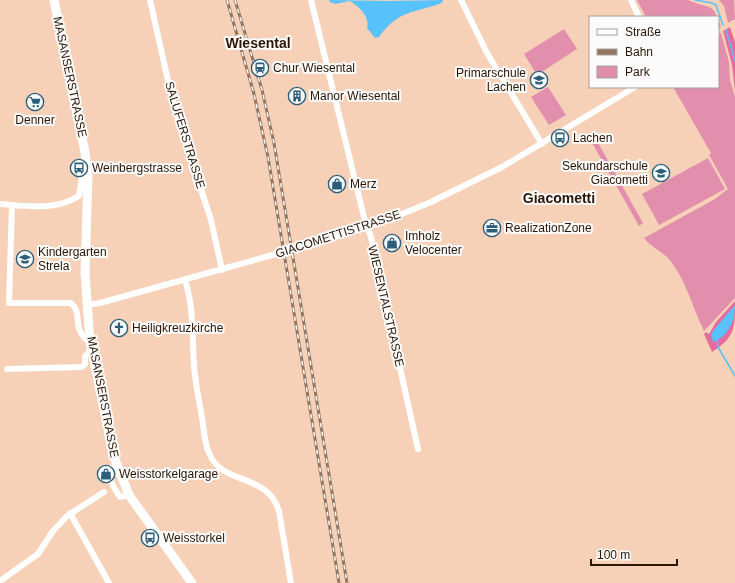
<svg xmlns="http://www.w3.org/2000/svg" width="735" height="583" font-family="Helvetica,sans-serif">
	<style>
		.green { fill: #e28fae }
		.forest { fill: #e66b9e }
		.water { fill: #58c2fd }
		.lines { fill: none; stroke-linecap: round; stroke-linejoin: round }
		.stream { stroke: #58c2fd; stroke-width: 1.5 }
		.street { stroke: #fff; stroke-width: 6 }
		.primary { stroke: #fff; stroke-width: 9 }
		.rail-casing { stroke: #947762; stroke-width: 3 }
		.rail { stroke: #fbfbfb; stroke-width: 1.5; stroke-dasharray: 4.5; stroke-linecap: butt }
		.labels { text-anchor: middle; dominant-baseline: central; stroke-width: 4; stroke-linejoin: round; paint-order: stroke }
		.poi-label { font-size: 12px; fill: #2b1505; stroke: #fbfbfb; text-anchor: start }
		.street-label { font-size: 12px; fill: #2b1505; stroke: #fbfbfb }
		.quarter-label { font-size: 14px; font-weight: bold; fill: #2b1505; stroke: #fbfbfb }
	</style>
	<rect width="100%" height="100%" fill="#f6d1b8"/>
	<path class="green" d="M637,0H688C713,11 711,0 721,27L718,29V17H646Z
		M719,0H734L735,19L728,23L724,6Z
		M564,29L577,49L537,75L524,54Z
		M721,33L729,62L730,80L735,97V298L704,331C693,309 687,283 672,263C665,252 651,248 644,238L715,199L728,189L709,155L711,153L673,87H718V34Z
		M548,87L566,115L549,125L531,97Z
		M592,132L643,223L639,226L587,134Z
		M708,158L725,189L659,225L642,194Z"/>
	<path class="forest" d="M730,27L735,42V91L732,65L723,31Z
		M735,301C735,329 735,337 712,352L704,334L706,332L709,334L716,322Z"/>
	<path class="water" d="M329,0L389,1L443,0L442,3C414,13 398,10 379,37L375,38L367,28C370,16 359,7 350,1L335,4L330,2Z
		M735,305C735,319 729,337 713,342L711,335L712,332Z"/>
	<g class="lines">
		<path class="stream" d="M695,0L712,3L716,5L723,25
			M726,30L735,61
			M717,340L718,347L735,376"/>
		<path class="street" d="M150,0L173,103L211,220L222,270
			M311,0L364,217L371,237L418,449
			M461,0L487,53L542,144
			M631,0L639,17
			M0,204C27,206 55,211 79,196L82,176H88
			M12,205L9,303H71C84,314 70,329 90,342
			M185,280C194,308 192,336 194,365C195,382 199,400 202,417C204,429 204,442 209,453C222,486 267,472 279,511L291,583
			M87,305L100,303L319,242L380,223L431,202L502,167L635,87
			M7,369L82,367L85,364V356L91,350
			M116,466L111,468C107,478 114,488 120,497L129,495
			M70,513L109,583
			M0,581L38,554L53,531L67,516L104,492"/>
		<path class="primary" d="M54,0L85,152L88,176L85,273L90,342L114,457L129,495L192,583"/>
		<defs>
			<path id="rail" d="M227,0L254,94L268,157L339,583
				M235,0L262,90L274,143L347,583"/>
		</defs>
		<use href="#rail" class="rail-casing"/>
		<use href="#rail" class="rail"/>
	</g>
	<defs>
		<symbol id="station-ring" viewBox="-11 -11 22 22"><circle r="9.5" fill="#fbfbfb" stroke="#2b5e7b" stroke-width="1.5"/><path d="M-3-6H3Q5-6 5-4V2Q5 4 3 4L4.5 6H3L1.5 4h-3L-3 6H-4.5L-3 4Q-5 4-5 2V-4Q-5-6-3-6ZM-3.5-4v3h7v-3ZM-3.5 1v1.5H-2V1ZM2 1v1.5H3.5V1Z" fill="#2b5e7b"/></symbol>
		<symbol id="school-ring" viewBox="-11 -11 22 22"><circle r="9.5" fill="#fbfbfb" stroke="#2b5e7b" stroke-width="1.5"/><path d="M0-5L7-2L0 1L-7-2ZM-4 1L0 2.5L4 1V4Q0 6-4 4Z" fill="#2b5e7b"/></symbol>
		<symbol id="building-ring" viewBox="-11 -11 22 22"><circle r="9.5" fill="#fbfbfb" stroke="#2b5e7b" stroke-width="1.5"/><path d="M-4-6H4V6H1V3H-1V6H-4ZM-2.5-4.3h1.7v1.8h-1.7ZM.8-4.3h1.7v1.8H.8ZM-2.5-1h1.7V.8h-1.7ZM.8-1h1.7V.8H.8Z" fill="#2b5e7b"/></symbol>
		<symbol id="supermarket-ring" viewBox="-11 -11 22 22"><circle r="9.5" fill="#fbfbfb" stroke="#2b5e7b" stroke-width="1.5"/><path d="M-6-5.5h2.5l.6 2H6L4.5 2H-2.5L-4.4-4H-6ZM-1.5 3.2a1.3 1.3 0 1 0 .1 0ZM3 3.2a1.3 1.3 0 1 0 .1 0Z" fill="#2b5e7b"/></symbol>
		<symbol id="bus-ring" viewBox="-11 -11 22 22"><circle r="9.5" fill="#fbfbfb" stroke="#2b5e7b" stroke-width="1.5"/><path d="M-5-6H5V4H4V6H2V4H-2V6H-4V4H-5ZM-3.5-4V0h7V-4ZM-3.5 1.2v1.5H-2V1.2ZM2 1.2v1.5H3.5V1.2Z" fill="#2b5e7b"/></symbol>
		<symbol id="shop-ring" viewBox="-11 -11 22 22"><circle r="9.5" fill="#fbfbfb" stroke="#2b5e7b" stroke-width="1.5"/><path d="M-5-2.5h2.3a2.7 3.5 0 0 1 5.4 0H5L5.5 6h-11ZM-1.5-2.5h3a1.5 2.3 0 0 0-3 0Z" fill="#2b5e7b"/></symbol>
		<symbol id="office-ring" viewBox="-11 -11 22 22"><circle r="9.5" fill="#fbfbfb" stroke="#2b5e7b" stroke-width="1.5"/><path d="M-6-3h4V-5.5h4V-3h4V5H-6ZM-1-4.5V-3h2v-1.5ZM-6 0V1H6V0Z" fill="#2b5e7b"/></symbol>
		<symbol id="church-ring" viewBox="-11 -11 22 22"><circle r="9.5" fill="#fbfbfb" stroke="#2b5e7b" stroke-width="1.5"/><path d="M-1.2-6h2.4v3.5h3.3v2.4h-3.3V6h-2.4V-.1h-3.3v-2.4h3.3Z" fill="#2b5e7b"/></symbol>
	</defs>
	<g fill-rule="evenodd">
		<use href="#station-ring" x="250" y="58" width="20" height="20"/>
		<use href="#school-ring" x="529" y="70" width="20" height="20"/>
		<use href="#building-ring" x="287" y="86" width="20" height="20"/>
		<use href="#supermarket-ring" x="25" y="92" width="20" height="20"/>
		<use href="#bus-ring" x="550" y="128" width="20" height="20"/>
		<use href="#bus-ring" x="69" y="158" width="20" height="20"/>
		<use href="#school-ring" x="651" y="163" width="20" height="20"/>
		<use href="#shop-ring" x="327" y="174" width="20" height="20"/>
		<use href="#office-ring" x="482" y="218" width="20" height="20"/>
		<use href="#shop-ring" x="382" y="233" width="20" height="20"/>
		<use href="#school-ring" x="15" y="249" width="20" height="20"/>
		<use href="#church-ring" x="109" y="318" width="20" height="20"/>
		<use href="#shop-ring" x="96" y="464" width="20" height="20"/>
		<use href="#bus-ring" x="140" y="528" width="20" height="20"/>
	</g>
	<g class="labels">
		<g class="poi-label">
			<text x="273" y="68">Chur Wiesental</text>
			<text x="526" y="73" text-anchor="end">Primarschule<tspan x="526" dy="14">Lachen</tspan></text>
			<text x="310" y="96">Manor Wiesental</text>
			<text x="35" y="120" text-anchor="middle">Denner</text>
			<text x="573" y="138">Lachen</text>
			<text x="648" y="166" text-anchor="end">Sekundarschule<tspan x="648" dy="14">Giacometti</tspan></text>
			<text x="92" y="168">Weinbergstrasse</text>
			<text x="350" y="184">Merz</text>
			<text x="505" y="228">RealizationZone</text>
			<text x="405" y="236">Imholz<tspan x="405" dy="14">Velocenter</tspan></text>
			<text x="38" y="252">Kindergarten<tspan x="38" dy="14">Strela</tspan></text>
			<text x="132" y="328">Heiligkreuzkirche</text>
			<text x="119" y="474">Weisstorkelgarage</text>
			<text x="163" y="538">Weisstorkel</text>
		</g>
		<g class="street-label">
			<text transform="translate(70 77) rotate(78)">MASANSERSTRASSE</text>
			<text transform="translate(185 135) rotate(73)">SALUFERSTRASSE</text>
			<text transform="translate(338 234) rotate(-18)">GIACOMETTISTRASSE</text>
			<text transform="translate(386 306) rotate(77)">WIESENTALSTRASSE</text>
			<text transform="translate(103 397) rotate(79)">MASANSERSTRASSE</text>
		</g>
		<g class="quarter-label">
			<text x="258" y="43">Wiesental</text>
			<text x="559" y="198">Giacometti</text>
		</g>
	</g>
	<rect x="589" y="16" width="130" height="72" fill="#fbfbfb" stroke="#a89f99"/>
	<rect x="597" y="29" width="20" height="6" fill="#ffffff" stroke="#a89f99"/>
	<text x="625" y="36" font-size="12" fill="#2b1505">Straße</text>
	<rect x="597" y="49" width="20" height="6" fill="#947762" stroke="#a89f99"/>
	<text x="625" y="56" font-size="12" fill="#2b1505">Bahn</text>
	<rect x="597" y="66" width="20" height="12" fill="#e28fae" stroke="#a89f99"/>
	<text x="625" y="76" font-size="12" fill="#2b1505">Park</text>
	<path d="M591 559v6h86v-6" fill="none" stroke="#2b1505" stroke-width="2"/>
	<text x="597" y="559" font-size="12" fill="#2b1505" stroke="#fbfbfb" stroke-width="3" paint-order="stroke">100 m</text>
</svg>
